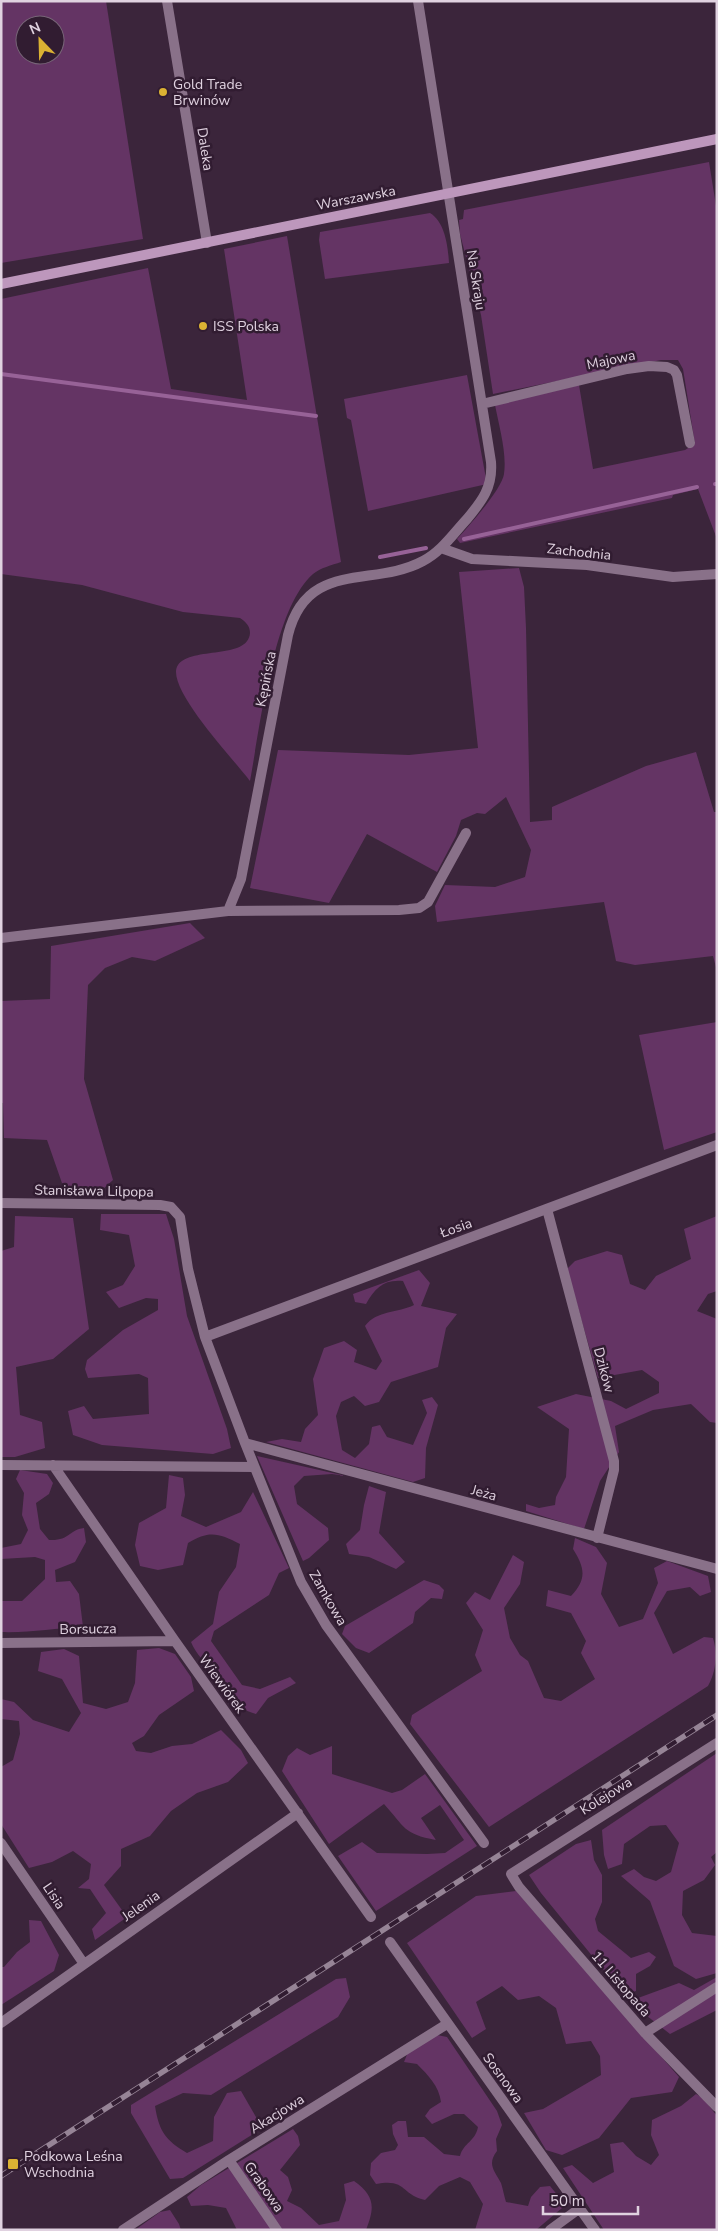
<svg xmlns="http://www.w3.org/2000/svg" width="718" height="2231" font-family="'Nunito Sans',sans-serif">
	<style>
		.green { fill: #643464; fill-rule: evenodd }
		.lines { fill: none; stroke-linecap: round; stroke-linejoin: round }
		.stream { stroke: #976297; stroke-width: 4 }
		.minor { stroke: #897189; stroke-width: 10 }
		.secondary { stroke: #bd97bc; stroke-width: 10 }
		.rail-casing { stroke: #968496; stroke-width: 5.5 }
		.rail { stroke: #311c31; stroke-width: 4; stroke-dasharray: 11; stroke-linecap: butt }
		.poi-dot { fill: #dbb233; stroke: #311c31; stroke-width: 2 }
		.labels { text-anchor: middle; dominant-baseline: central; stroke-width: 5; stroke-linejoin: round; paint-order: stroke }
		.poi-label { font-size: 14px; fill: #e0d2e0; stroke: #311c31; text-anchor: start }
		.street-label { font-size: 14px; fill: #e0d2e0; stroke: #311c31 }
	</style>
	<rect width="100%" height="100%" fill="#3b253b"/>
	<path class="green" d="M1,1H106L143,239L1,263ZM25,25H55V55H25Z
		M709,162L717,212V539L698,489L673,495L672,498L460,543L457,539C468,527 502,489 504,474C507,453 499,426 495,405L579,385L593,469L685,450L695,444L683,369L678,360H661L493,394L481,315L460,234L459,220L463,219L464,210Z
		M430,213C445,222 448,246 449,263L325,279L319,240L320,232Z
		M287,236L341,562C332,565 320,568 313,574C273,609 260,728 250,781C237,763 163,686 178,665C192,646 248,660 250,633C250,626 246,622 240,618L183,612L82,585L1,574V299L148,268L171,389L247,400L224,249Z
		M467,375L487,484L368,511L351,420L347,418L344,399Z
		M519,568L524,587L526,628L530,822L552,820V807L646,766L696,752L714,812H717V971L713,956L635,965L616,961L604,902L437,922L435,906L445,885L495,887L525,877L531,850L506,797L485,814L477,813L461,820L456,836L437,872L367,834L329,903L250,888L278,750L409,755L478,748L459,572Z
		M190,923L205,938L155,961L132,957L105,968L88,985L84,1079L113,1180L103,1189L63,1186L47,1140L4,1138L3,1103H1V1001L50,999L51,946Z
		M717,1022V1132L664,1150L639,1035Z
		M101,1214H166L174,1239L187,1316L227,1429L231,1448L213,1454L102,1445L73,1435L68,1411L84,1406L93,1419L149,1414L148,1378L139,1374L88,1378L85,1369L87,1360L123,1330L158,1310V1299L146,1298L119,1308L106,1292L123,1285L135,1266L129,1235L100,1230Z
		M15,1216L73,1218L89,1329L53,1359L16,1367L20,1415L42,1422L45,1448L15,1457H1V1251L14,1247Z
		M717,1216V1291L708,1294L697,1311L717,1319V1423L710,1422L691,1404L653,1410L615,1426L619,1452L600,1481L584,1529L526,1511V1504L539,1508L555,1505L556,1497L566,1477L569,1429L537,1407L576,1394L611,1401L626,1409L659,1393V1382L642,1370L598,1378L567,1269L575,1261L607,1251L622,1255L630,1284L645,1290L656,1276L691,1259L684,1229Z
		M419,1270L430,1283L421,1306L457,1314L446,1328L438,1367L391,1382L379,1402L365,1406L354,1396L341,1402L336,1416L342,1450L355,1458L369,1444L372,1427L380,1425L387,1437L413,1445L427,1413L422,1400L432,1397L438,1405L426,1448L425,1478L413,1482L266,1442L282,1439L301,1442L305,1429L318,1415L313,1379L324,1348L344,1341L357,1350L354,1362L376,1370L382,1361L365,1326C377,1310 398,1313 414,1305L403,1281C384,1279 375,1288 366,1304L355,1302L353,1294Z
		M257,1456L346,1476L332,1474L304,1476L294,1486L297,1504L328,1528L329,1540L309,1558L303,1561Z
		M20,1470L47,1474L53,1483L49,1494L36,1503L40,1529L49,1540C70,1541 68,1530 84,1528L86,1542L75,1562L55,1570L56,1582L70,1581L79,1594L83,1627C55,1628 29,1633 1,1632V1601H22L45,1579V1560L35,1557L1,1559V1548L21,1544L28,1530L22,1515L24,1493L16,1479Z
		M169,1475L183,1478L185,1495L181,1516L206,1527L241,1512L253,1492L289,1568L279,1573L269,1595L214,1631L211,1641L242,1685L260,1689L290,1677L296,1683L268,1698L256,1714C231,1707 227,1692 218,1669C206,1666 196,1654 191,1642L213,1624L219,1592L236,1567L240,1544C219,1533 209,1530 188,1543L183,1565L158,1570L140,1566L135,1545L139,1523L166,1508Z
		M369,1486L386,1492L379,1533L405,1562L396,1569L369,1557L349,1554L346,1544L360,1530L364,1505Z
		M575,1538L596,1547L607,1563L601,1594L619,1627L643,1619L658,1583L654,1568L667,1561L708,1576L711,1592L700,1596L690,1587L667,1591L654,1613L673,1654L704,1637L713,1638C718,1654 716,1672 708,1686L489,1827L410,1724L412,1715L482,1671L475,1655L483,1630L466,1603L475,1592L490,1600L513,1555L524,1562L520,1584L504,1608L510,1638L520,1655L528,1661L544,1698L561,1701L595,1679L581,1653L586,1641L571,1613L546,1606L548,1590L571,1596C587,1579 585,1568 573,1549Z
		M424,1580L439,1585L444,1590L442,1599L431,1598L415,1612L413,1623L369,1653L356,1648L342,1634L345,1626Z
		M159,1648L175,1654L191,1677L194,1691L159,1715L144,1736L132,1743L136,1751L151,1753L172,1746L192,1744L221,1730L241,1750L248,1763L228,1782L197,1793L171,1811L150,1836L121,1849V1866L104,1885L127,1917L95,1940L92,1929L106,1913L90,1889L78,1888L89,1879L91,1864L73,1851L52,1862L29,1868L1,1824V1767L13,1760L20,1734L19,1721L1,1719V1699L14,1702L33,1720L69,1732L81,1713L62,1679L38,1671L41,1652L64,1649L79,1656L83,1703L106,1709L128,1702L135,1683L137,1650Z
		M332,1746V1774L392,1793L402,1790L425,1774L477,1846L376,1911L338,1856L362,1842L377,1853L427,1854L445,1853L464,1840L440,1805L421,1818L436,1840C403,1834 405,1827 384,1804L329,1844L282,1771L288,1756L297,1748L310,1755Z
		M717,1753V1852L711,1857L715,1865L704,1880L683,1891L682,1915L692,1933L717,1936V1973L696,1979L674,1966L650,1901L621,1876L634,1869L644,1877L656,1881L671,1872L679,1843L666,1825L650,1826L624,1844L622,1864L608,1869L604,1855L602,1830Z
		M591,1840L594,1860L602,1875V1902L595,1919L598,1931L631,1958L649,1952L656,1957L650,1966L636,1974V1991L627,1994L615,1984L541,1893L529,1875L576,1844Z
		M516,1891L679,2077L672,2092L631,2098L599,2138L562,2155L546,2150L524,2113L543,2109L601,2075L600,2056L591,2041L566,2044L556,2008L539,1996L518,2000L502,1986L476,2002L486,2029L472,2038L407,1943L476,1896Z
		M29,1920L41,1921L59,1955L54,1971L1,2005V1967H4L17,1952L30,1942Z
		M717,1977V2010L670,2034L642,2012L638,1998L679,1983L694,1990Z
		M346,1978L350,1997L338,2017L211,2095L183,2093L155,2106C159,2131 165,2140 187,2153L213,2141L214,2117L227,2093L241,2091L256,2117L258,2131L183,2178L170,2179L131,2113V2105L336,1979Z
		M437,2035L447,2037L497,2111L502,2125L496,2139L497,2151C487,2164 494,2170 501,2183C503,2189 504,2196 506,2202L528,2206L531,2197L540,2187L550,2186L559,2197L562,2208L536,2230H475L483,2204L470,2182L460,2177L439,2186L425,2200C401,2195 407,2178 376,2184L370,2175L371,2163L381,2153L395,2150L398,2145L393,2134L392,2125L398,2121H406L408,2137H424L444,2154L460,2156C464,2142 475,2142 478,2127L464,2114H454L432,2124L425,2116L430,2109L441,2102C439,2086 428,2075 417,2064L404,2062L408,2052Z
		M696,2094L703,2098L717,2116V2230H604L563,2168L572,2165L593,2183L614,2172L610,2144L623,2142L636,2156L651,2165L659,2155L651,2135L652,2120L681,2106Z
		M293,2129L298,2136L300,2145L280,2170L288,2177L292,2190L287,2201L301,2208L319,2225L339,2221L346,2200L344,2184L354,2181C375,2196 375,2207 366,2230H237L226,2208L208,2205L191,2206L187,2197L201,2185Z
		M170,2210L179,2224L181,2230H135L160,2212Z"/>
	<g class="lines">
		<path class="stream" d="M1,374L316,416
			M715,484H717
			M464,539L697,487
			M380,557L426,548"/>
		<path class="minor" d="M167,1L207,243
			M482,404L627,369L649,366L667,367L674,370L677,375L690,443
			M441,548L472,559L587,565L673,577L717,574
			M228,911L399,910L419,908L428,902L466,833
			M1,938L228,911L241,879L288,635C307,559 373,588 423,561C441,552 453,534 467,519C482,501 493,487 491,462L418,1
			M1,1203L160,1205L171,1207L180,1217L188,1269L205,1337L245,1443L301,1582L326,1625L484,1843
			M547,1209L614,1461V1470L597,1538
			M205,1337L717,1145
			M245,1443L717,1569
			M1,1465L254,1467
			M53,1465L175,1641L371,1917
			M1,1643L175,1641
			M717,1743L511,1874L519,1887L645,2033L717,2107
			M1,1843L84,1964
			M390,1942L595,2230
			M1,2023L298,1813
			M645,2033L717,1987
			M229,2160L277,2230
			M123,2230L229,2160L447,2024
			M550,2230L580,2208"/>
		<path class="secondary" d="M1,284L717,139"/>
		<defs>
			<path id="rail" d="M1,2176L717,1715"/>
		</defs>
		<use href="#rail" class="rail-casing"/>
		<use href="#rail" class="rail"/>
	</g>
	<g class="poi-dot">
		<circle cx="163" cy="92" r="5"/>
		<circle cx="203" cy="326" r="5"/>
		<rect x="7" y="2158" width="12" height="12" rx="2.5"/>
	</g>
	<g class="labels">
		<g class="poi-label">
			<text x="173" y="84">Gold Trade<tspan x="173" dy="16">Brwinów</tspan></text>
			<text x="213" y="326">ISS Polska</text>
			<text x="24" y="2156">Podkowa Leśna<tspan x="24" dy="16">Wschodnia</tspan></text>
		</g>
		<g class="street-label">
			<text transform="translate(205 149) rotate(81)">Daleka</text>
			<text transform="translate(356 198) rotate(-11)">Warszawska</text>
			<text transform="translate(476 280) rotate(81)">Na Skraju</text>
			<text transform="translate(611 360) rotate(-12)">Majowa</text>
			<text transform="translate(579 552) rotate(6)">Zachodnia</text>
			<text transform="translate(266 679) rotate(-79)">Kępińska</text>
			<text transform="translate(94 1191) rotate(1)">Stanisława Lilpopa</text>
			<text transform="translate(456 1228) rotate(-20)">Łosia</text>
			<text transform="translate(604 1370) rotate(75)">Dzików</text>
			<text transform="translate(484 1493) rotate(15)">Jeża</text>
			<text transform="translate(328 1598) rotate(60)">Zamkowa</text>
			<text transform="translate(88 1629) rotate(-1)">Borsucza</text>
			<text transform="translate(222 1684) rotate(54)">Wiewiórek</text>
			<text transform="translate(606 1796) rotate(-32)">Kolejowa</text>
			<text transform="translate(54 1896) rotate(56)">Lisia</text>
			<text transform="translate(141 1906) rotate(-35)">Jelenia</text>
			<text transform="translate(621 1984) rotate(49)">11 Listopada</text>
			<text transform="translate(503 2078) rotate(54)">Sosnowa</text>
			<text transform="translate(277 2114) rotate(-32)">Akacjowa</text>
			<text transform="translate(264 2187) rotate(55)">Grabowa</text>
		</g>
	</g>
	<rect width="718" height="2231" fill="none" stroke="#e0d2e0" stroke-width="5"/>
	<g transform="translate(40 40) rotate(337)"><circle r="24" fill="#311c31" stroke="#776577"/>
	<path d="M0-4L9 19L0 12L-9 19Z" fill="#dbb233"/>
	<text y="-8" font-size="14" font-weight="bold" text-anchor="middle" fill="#e0d2e0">N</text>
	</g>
	<path d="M543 2206v8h95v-8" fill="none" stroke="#e0d2e0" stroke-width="2.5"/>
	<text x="550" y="2206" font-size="15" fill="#e0d2e0" stroke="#311c31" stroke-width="4" paint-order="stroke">50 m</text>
</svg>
